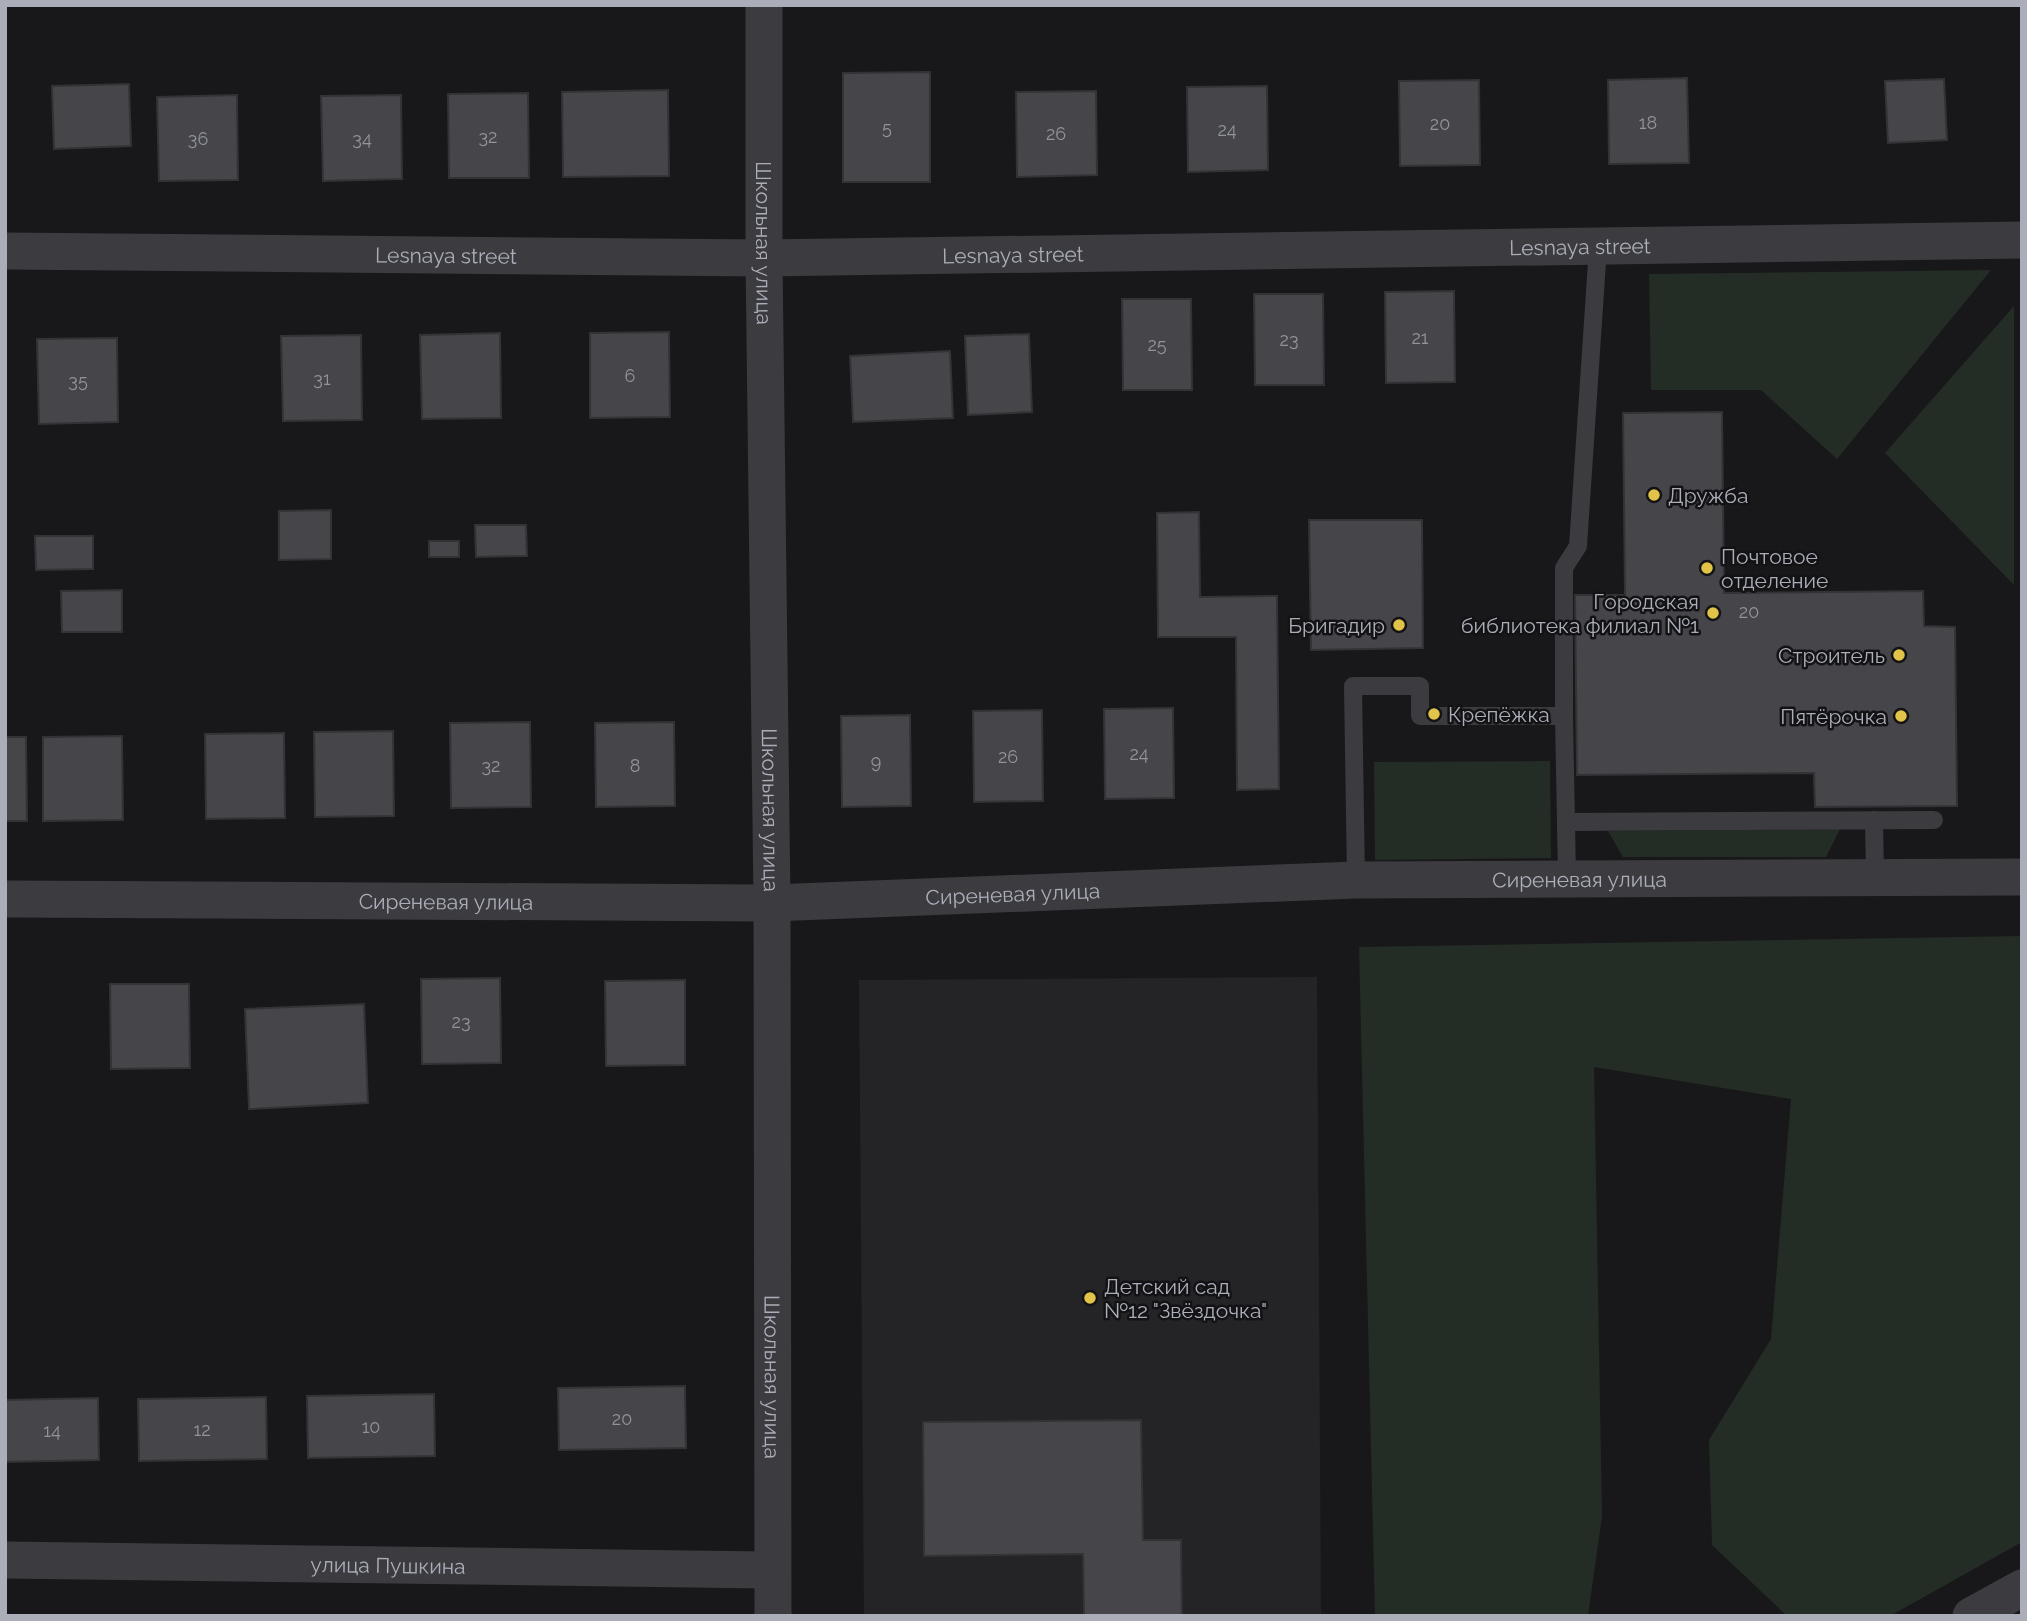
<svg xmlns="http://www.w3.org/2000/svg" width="2027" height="1621" font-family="Raleway,sans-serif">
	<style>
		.built { fill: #242427 }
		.green { fill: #242c26 }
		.building { fill: #45454a; stroke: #333235; stroke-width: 2 }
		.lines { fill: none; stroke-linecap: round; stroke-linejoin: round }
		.service { stroke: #3b3b40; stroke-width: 18 }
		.minor { stroke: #3b3b40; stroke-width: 37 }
		.poi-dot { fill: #e1c349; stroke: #131315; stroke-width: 2.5 }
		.labels { text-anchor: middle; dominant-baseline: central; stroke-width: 5; stroke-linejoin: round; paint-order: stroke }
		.number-label { font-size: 18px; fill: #92949c }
		.street-label { font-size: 21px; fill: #abaeb8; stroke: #131315 }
		.poi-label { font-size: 21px; fill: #abaeb8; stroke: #131315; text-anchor: start }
	</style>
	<rect width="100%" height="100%" fill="#18181a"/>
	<path class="built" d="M1317,977L1321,1616H864L859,980Z"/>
	<path class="green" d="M1991,270L1837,459L1761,390H1651L1649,274Z
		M2014,306V585L1885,453Z
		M1550,761L1551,858L1375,860L1374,762Z
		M1840,829L1826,857H1623L1608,831Z
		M2022,936V1542L1890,1616H1787L1712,1545L1709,1440L1771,1339L1791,1099L1594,1067L1602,1516L1588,1616H1375L1359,947Z"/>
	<path class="building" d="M930,72V182H843V73Z
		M1687,78L1689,163L1609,164L1608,80Z
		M1944,79L1947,140L1888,143L1885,81Z
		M1479,80L1480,165L1400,166L1399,81Z
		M129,84L131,146L54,149L52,86Z
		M1267,86L1268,170L1188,172L1187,87Z
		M668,90L669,176L563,177L562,92Z
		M1096,91L1097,175L1017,177L1016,92Z
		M528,93L529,178H449L448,94Z
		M237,95L238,180L159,181L157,97Z
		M401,95L402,179L323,181L321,96Z
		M1454,291L1455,382L1386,383L1385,292Z
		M1254,294H1323L1324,385H1255Z
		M1122,299H1191L1192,390H1123Z
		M669,332L670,417L590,418V333Z
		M500,333L501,418L422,419L420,335Z
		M1029,334L1032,412L968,415L965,336Z
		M361,335L362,420L283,421L281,336Z
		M117,338L118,422L39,424L37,339Z
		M950,351L953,418L853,422L850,356Z
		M1722,412L1724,593L1923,591L1924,626L1955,627L1957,806L1815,807L1814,773L1577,775L1575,595H1625L1623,413Z
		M331,510V559L279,560V511Z
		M1199,512L1200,597L1277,596L1279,789L1237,790L1236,637H1158L1157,513Z
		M1309,520H1422L1423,648L1311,650Z
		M475,525H526L527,556L476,557Z
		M35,536H93V569L36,570Z
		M429,541H459V557H429Z
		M122,590V632H62L61,591Z
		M1173,708L1174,798L1105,799L1104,709Z
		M1042,710L1043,801L974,802L973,711Z
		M910,715L911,806L842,807L841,716Z
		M530,722L531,807L451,808L450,723Z
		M674,722L675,806L596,807L595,723Z
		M393,731L394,816L315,817L314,732Z
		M284,733L285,818L206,819L205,734Z
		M122,736L123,820L43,821V737Z
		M5,737H26L27,821H5Z
		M500,978L501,1063L422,1064L421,979Z
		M685,980V1065L606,1066L605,981Z
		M110,984H189L190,1068L111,1069Z
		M364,1004L368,1103L249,1109L245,1009Z
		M685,1386L686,1448L559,1450L558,1388Z
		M434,1394L435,1456L308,1458L307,1396Z
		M266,1397L267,1459L139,1461L138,1399Z
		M98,1398L99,1460L5,1462V1400Z
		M1141,1420L1143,1540H1181L1182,1616H1084L1083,1554L924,1556L923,1422Z"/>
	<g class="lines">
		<path class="service" d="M1564,716V568L1578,546L1598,247
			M1874,820L1875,877
			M1567,822L1934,820
			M1356,880L1353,686H1420V716H1564L1567,877"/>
		<g class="minor">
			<path id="s1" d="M764,5V258L772,903L773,1616"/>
			<path id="s2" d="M5,251L764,258L2022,240"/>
			<path id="s3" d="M5,899L772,903L1356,880L2022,877"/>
			<path id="s4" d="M5,1560L772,1570"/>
			<path d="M1971,1616L2022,1588"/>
		</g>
	</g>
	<g class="poi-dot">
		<circle cx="1654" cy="495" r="7"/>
		<circle cx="1707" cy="568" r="7"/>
		<circle cx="1713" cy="613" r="7"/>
		<circle cx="1399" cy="625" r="7"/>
		<circle cx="1899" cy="655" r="7"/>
		<circle cx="1434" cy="714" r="7"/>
		<circle cx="1901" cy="716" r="7"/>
		<circle cx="1090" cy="1298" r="7"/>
	</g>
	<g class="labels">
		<g class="number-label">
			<text x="1648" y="122">18</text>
			<text x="1440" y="123">20</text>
			<text x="887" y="127">5</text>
			<text x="1227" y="129">24</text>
			<text x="1056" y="133">26</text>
			<text x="488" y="136">32</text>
			<text x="198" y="138">36</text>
			<text x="362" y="138">34</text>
			<text x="1420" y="337">21</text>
			<text x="1289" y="339">23</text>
			<text x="1157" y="344">25</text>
			<text x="630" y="375">6</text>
			<text x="322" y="378">31</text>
			<text x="78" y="380">35</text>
			<text x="1749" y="611">20</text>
			<text x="1139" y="753">24</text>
			<text x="1008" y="756">26</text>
			<text x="876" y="761">9</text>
			<text x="491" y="765">32</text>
			<text x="635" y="765">8</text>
			<text x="461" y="1021">23</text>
			<text x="622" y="1418">20</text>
			<text x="371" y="1426">10</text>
			<text x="202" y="1429">12</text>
			<text x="52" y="1430">14</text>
		</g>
		<g class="street-label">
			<text stroke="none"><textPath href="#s1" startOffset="238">Школьная улица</textPath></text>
			<text stroke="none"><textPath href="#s2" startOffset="1575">Lesnaya street</textPath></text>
			<text stroke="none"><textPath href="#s2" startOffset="441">Lesnaya street</textPath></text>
			<text stroke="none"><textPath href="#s2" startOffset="1008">Lesnaya street</textPath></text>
			<text stroke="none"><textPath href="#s1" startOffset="805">Школьная улица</textPath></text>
			<text stroke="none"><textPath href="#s3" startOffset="1575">Сиреневая улица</textPath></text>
			<text stroke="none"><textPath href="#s3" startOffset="1008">Сиреневая улица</textPath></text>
			<text stroke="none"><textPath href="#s3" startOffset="441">Сиреневая улица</textPath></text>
			<text stroke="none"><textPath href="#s1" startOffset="1372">Школьная улица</textPath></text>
			<text stroke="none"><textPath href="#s4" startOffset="383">улица Пушкина</textPath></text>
		</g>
		<g class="poi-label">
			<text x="1668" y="495">Дружба</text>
			<text x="1721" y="556">Почтовое<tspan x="1721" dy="24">отделение</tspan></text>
			<text x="1699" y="601" text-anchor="end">Городская<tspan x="1699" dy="24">библиотека филиал №1</tspan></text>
			<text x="1385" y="625" text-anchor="end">Бригадир</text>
			<text x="1885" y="655" text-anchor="end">Строитель</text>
			<text x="1448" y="714">Крепёжка</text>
			<text x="1887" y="716" text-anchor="end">Пятёрочка</text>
			<text x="1104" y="1286">Детский сад<tspan x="1104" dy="24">№12 "Звёздочка"</tspan></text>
		</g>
	</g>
	<rect width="2027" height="1621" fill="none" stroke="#abaeb8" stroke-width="14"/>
</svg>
